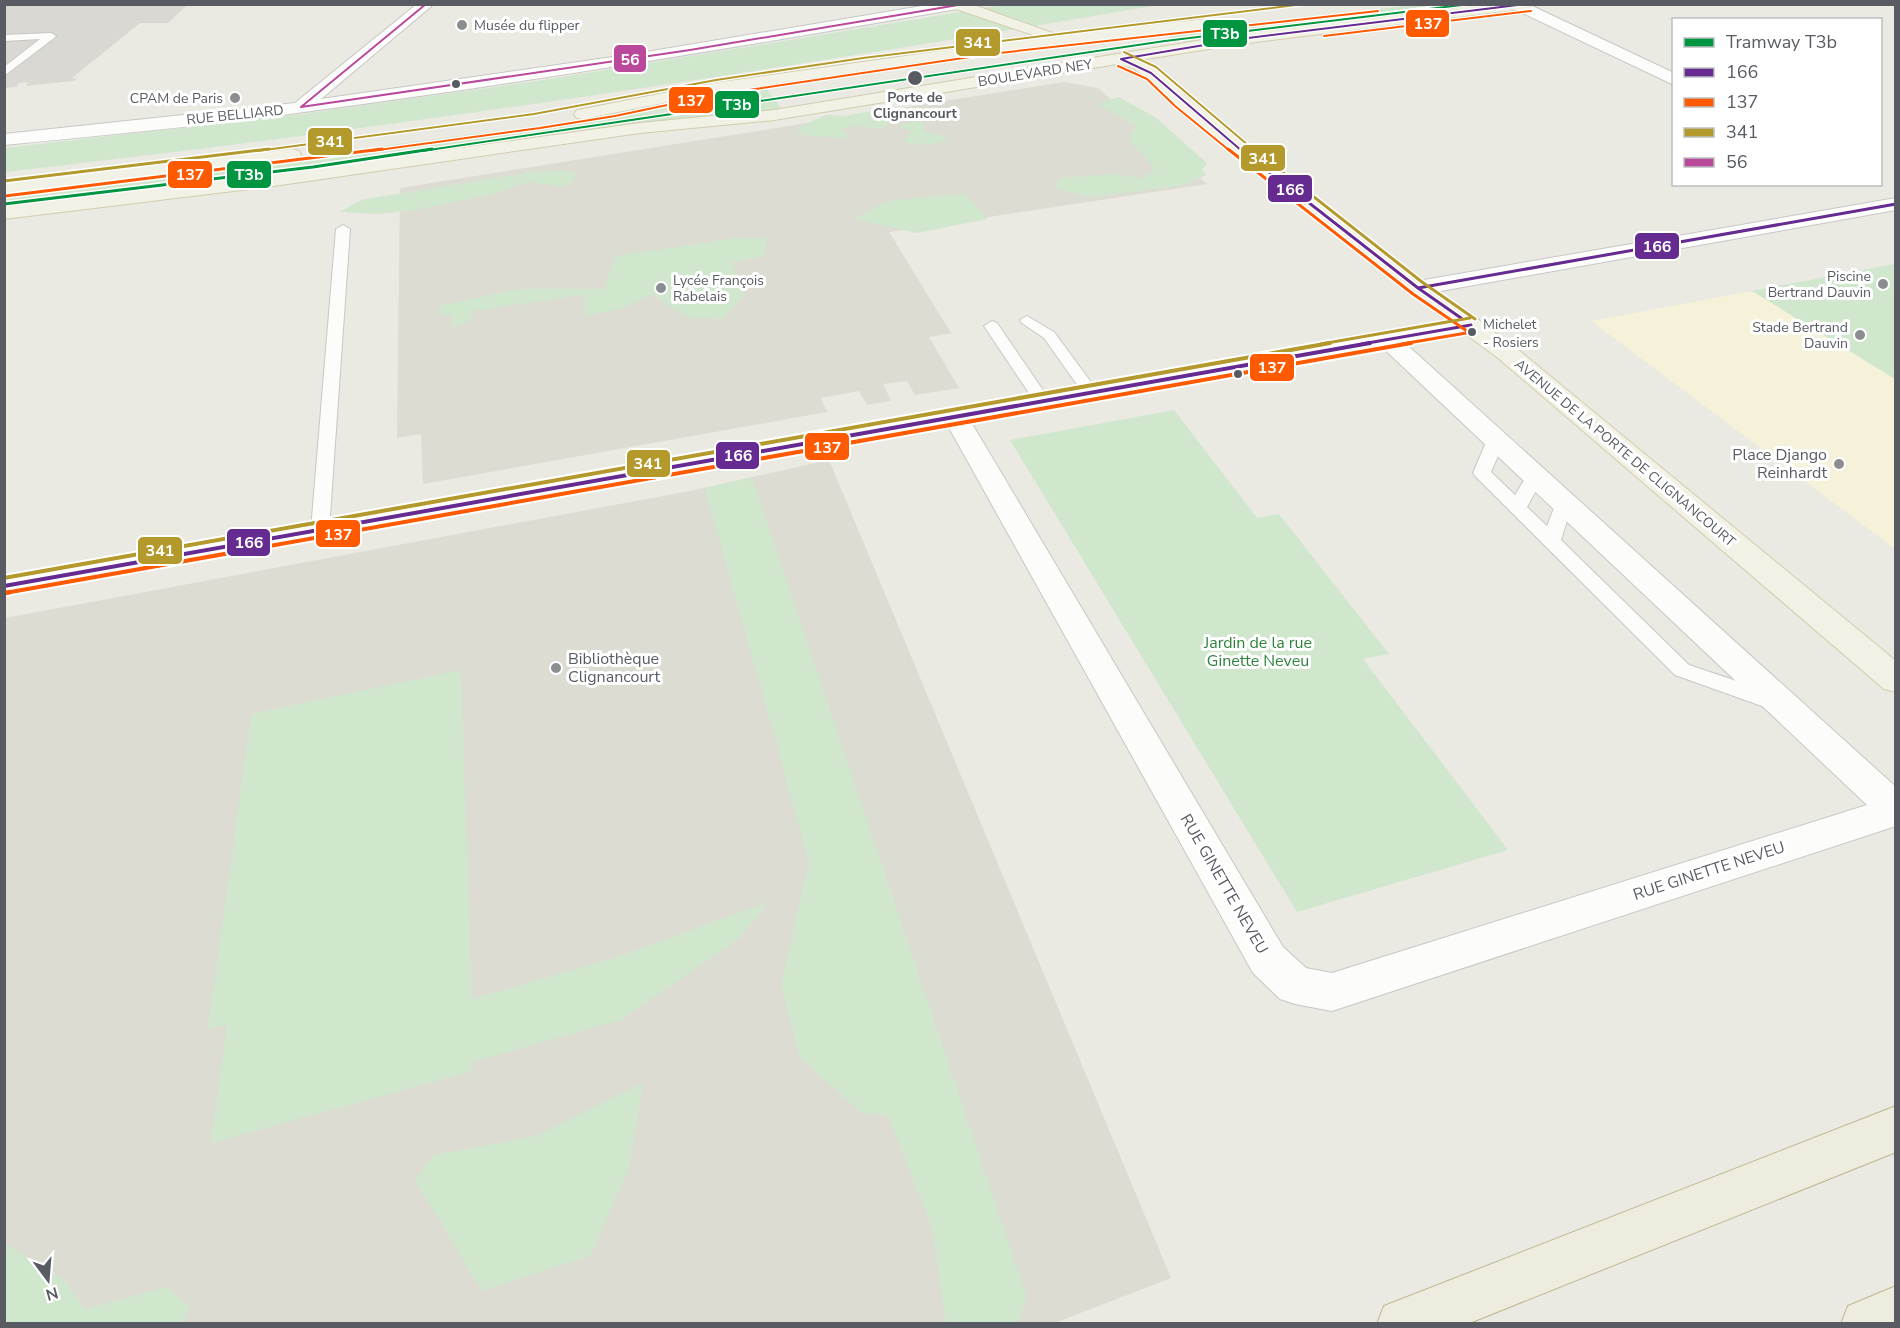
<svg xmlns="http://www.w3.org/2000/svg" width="1900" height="1328" font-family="'Nunito Sans',sans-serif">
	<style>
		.commercial { fill: #f6f2d9 }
		.industrial { fill: #d9d8d2 }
		.education { fill: #dcdcd2 }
		.green { fill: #d0e7ce }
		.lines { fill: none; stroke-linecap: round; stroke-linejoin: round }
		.lane-casing { stroke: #c7c8c6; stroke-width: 2 }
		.street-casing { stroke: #c7c8c6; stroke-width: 2 }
		.primary-casing { stroke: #d3cdae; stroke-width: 2 }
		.highway-casing { stroke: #c1b790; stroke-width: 2 }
		.lane { fill: #fcfcfb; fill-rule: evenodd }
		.street { fill: #fcfcfb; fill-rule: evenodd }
		.primary { fill: #f2f1e5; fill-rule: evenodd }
		.highway { fill: #eeecdf; fill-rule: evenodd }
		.tram { stroke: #e2e2e1; stroke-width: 1.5 }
		.bus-1-far2-casing { stroke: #fff; stroke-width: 4.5 }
		.bus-1-far1-casing { stroke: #fff; stroke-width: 6 }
		.bus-1-casing { stroke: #fff; stroke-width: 8 }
		.bus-2-far3-casing { stroke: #fff; stroke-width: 4.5 }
		.bus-2-far2-casing { stroke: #fff; stroke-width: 6 }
		.bus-2-far1-casing { stroke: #fff; stroke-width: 8 }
		.bus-2-casing { stroke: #fff; stroke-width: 9 }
		.bus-3-far2-casing { stroke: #fff; stroke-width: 4.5 }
		.bus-3-far1-casing { stroke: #fff; stroke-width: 6 }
		.bus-3-casing { stroke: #fff; stroke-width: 8 }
		.bus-4-casing { stroke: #fff; stroke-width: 4.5 }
		.bus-1-far2 { stroke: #652b91; stroke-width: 2 }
		.bus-1-far1 { stroke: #652b91; stroke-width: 3 }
		.bus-1 { stroke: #652b91; stroke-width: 4 }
		.bus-2-far3 { stroke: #ff5a00; stroke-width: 2 }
		.bus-2-far2 { stroke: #ff5a00; stroke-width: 3 }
		.bus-2-far1 { stroke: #ff5a00; stroke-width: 4 }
		.bus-2 { stroke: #ff5a00; stroke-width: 4.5 }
		.bus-3-far2 { stroke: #b49a2d; stroke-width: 2 }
		.bus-3-far1 { stroke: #b49a2d; stroke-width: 3 }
		.bus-3 { stroke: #b49a2d; stroke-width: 4 }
		.bus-4 { stroke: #ba499b; stroke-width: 2 }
		.tram-1-far1-casing { stroke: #fff; stroke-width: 4.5 }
		.tram-1-casing { stroke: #fff; stroke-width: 6 }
		.tram-1-far1 { stroke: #009641; stroke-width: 2 }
		.tram-1 { stroke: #009641; stroke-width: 3 }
		.poi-dot { fill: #8b8d8f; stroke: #fff; stroke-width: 2 }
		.stop-dot { fill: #585c62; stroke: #fff; stroke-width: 2 }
		.labels { text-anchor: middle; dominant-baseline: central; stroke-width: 6; stroke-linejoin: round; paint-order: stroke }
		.far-poi-label { font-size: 14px; fill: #585c62; stroke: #fff; text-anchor: end }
		.far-street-label { font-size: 14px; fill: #585c62; stroke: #fff }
		.far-stop-label { font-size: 14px; font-weight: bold; fill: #585c62; stroke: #fff }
		.bus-label { font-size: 14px; fill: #585c62; stroke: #fff; text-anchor: start }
		.poi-label { font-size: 16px; fill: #585c62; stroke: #fff; text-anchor: end }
		.park-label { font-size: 16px; fill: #2e833b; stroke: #fff }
		.street-label { font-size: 16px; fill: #585c62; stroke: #fff }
		.line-badge { stroke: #fff; stroke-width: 2 }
		.badge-label { font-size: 16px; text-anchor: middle; font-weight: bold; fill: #fff }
	</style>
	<rect width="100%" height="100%" fill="#eae9e2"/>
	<path class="commercial" d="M1752,291L1895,379V549L1591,321Z"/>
	<path class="industrial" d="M5,5H187L168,23H140L72,78L77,79L73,81L26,86L28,82L19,83L16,87L5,88Z"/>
	<path class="education" d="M1064,82L1098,88L1207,184L889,232L951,333L929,337L959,388L915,395L907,381L883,384L891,401L867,405L859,391L821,398L827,412L423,484L421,434L397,438L400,188Z
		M829,460L1171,1278L1052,1324H5V618L690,491Z"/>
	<path class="green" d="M1003,5H1159C776,70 391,129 5,172L4,148L302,114L544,80Z
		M1416,5H1499L1231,35L1187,43L1163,35L1176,33L1175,31Z
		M763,85L782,109L5,207L4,195L538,126C613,115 687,97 763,85Z
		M1119,97L1155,117L1207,163L1202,170L1206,175L1180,186L1091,197L1057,189L1059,178L1115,174L1142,178L1155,169L1128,139L1136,126L1098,104Z
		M871,111L894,112L891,121L882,129L853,126L839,130L851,137L842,138L802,135L797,128L826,115L844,116Z
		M914,120L924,124V132L943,135L947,141L927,145L903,142L912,132L899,126Z
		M538,171H574L575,180L565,187L528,182L493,194L415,210L378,214L340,212L361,200Z
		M965,193L987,219L917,233L854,219L887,201Z
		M734,238H768L762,257L732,262L745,294L723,319L689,318L651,294L624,308L586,316L582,295L472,311V320L452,327L451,314L438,316L440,306L518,289H604L616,256Z
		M1895,264V379L1752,291Z
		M1174,410L1257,518L1279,514L1389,654L1363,659L1508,850L1297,912L1010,440Z
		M752,477L1027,1297L1017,1323H946L932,1227L888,1116L862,1113L800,1058L781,985L809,862L705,488Z
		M461,670L472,999L614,958L768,902L740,938L621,1020L473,1062V1071L211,1143L227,1024L208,1029L251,714Z
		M643,1083L629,1168L590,1256L482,1291L415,1180L434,1155L535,1136Z
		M5,1244L65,1280L85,1309L166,1287L189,1307L183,1323H5Z"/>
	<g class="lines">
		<defs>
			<path id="lane" d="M51,33L56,36L54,38L4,76V67L40,39L4,41V35Z
				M343,225L350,229L329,530L327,534H313L311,530L336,229Z
				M1027,316L1054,332L1099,393L1097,396H1085L1044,338L1022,323L1020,320Z
				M992,321L997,323L1051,402L1049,405L1043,407L1035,402L984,326Z
				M1496,435L1502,436L1505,440L1491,472L1515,495L1529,472H1541L1544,476L1527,507L1547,526L1558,498H1570L1573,502L1561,540L1689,665L1781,696L1784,702L1781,708L1773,710L1675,675L1476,477L1473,473L1487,440L1490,436Z"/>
			<path id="street" d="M417,4H434L321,99L634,54L934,4H970L963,8C744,46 525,83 304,112C205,126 104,135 4,145V134L295,103Z
				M1513,4H1528L1674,73V85L1514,9Z
				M1896,198V210L1418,295L1410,293L1407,288L1410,283L1418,281Z
				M1471,318L1479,320L1483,325L1479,330L1406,344L1896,787V826L1332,1011L1295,1004L1280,999L1253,973L948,426L4,596V576ZM1383,348L1867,805L1332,973L1306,968L1283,947L971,422Z"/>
			<path id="primary" d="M948,4H971L1058,35L1206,19L1214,24L1206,29L989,52L714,93L583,119L577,118L574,114L577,110L583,109L714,83L1039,37L950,7Z
				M1489,4H1537L1530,8L1240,44L1140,60L1157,69L1186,96L1269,163L1426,283L1516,348L1896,661V692L1884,689L1498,358L1410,293L1255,171L1174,104L1145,77L1133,68L1117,64L774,120L640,133L267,187L4,219V207L267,175L640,123L774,110L1240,34Z
				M292,149L299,151L301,155L299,159L4,195V183Z"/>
			<path id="highway" d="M1896,1106V1152L1467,1324H1377L1384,1306Z
				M1896,1286V1324H1841L1848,1306Z"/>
		</defs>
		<use href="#lane" class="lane-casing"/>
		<use href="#street" class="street-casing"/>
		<use href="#primary" class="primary-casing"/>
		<use href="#highway" class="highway-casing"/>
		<use href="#lane" class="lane"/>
		<use href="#street" class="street"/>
		<use href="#primary" class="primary"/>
		<use href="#highway" class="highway"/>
		<path class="tram" d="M649,113L727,107"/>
		<defs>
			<path id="bus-1-far2" d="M1121,59L1151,73L1242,151
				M1121,59L1240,39L1526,4"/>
			<path id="bus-1-far1" d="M1240,149L1418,288L1461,318
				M1418,288L1896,204
				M1362,344L1471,325"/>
			<path id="bus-1" d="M4,586L1370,343"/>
			<path id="bus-2-far3" d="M1324,36L1531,11
				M1118,66L1147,79L1175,106L1230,151
				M371,151L540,128L615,116L715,95L990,54L1378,11"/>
			<path id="bus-2-far2" d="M1228,149L1413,294L1467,331
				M5,196L382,149
				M1402,344L1472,332"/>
			<path id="bus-2-far1" d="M5,593L1411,343"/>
			<path id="bus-2" d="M5,593L10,592"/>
			<path id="bus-3-far2" d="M1322,22L1463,4
				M1124,52L1156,67L1255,151
				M257,151L534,114L716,80L863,58L1304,4"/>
			<path id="bus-3-far1" d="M1253,149L1422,282L1475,319
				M4,181L269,149
				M1321,344L1470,318"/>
			<path id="bus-3" d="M4,578L1330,343"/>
			<path id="bus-4" d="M301,107L690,50L958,5
				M301,107L426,4"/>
		</defs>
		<use href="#bus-1-far2" class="bus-1-far2-casing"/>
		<use href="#bus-1-far1" class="bus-1-far1-casing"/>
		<use href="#bus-1" class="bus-1-casing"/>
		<use href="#bus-2-far3" class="bus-2-far3-casing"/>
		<use href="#bus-2-far2" class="bus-2-far2-casing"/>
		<use href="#bus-2-far1" class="bus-2-far1-casing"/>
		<use href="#bus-2" class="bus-2-casing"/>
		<use href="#bus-3-far2" class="bus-3-far2-casing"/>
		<use href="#bus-3-far1" class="bus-3-far1-casing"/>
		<use href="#bus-3" class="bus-3-casing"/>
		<use href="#bus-4" class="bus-4-casing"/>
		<use href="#bus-1-far2" class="bus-1-far2"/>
		<use href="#bus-1-far1" class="bus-1-far1"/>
		<use href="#bus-1" class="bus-1"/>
		<use href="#bus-2-far3" class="bus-2-far3"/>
		<use href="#bus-2-far2" class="bus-2-far2"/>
		<use href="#bus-2-far1" class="bus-2-far1"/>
		<use href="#bus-2" class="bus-2"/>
		<use href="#bus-3-far2" class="bus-3-far2"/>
		<use href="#bus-3-far1" class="bus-3-far1"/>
		<use href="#bus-3" class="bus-3"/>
		<use href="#bus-4" class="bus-4"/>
		<defs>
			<path id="tram-1-far1" d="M422,151L1165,41L1470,4"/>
			<path id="tram-1" d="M4,204L313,167L432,149"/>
		</defs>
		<use href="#tram-1-far1" class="tram-1-far1-casing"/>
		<use href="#tram-1" class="tram-1-casing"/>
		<use href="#tram-1-far1" class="tram-1-far1"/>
		<use href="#tram-1" class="tram-1"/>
	</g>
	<g class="poi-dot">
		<circle cx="462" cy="25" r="6"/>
		<circle cx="235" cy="98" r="6"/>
		<circle cx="1883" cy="284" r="6"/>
		<circle cx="661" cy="288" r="6"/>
		<circle cx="1860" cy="335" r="6"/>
		<circle cx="1839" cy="464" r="6"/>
		<circle cx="556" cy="668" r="6"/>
	</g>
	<g class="stop-dot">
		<circle cx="915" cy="78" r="8"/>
		<circle cx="456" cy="84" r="5"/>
		<circle cx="1472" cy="332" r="5"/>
		<circle cx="1238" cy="374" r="5"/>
	</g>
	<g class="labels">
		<g class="far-poi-label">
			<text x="474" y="25" text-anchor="start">Musée du flipper</text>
			<text x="223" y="98">CPAM de Paris</text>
			<text x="1871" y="276">Piscine<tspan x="1871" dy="16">Bertrand Dauvin</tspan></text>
			<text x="673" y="280" text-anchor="start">Lycée François<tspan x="673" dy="16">Rabelais</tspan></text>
			<text x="1848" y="327">Stade Bertrand<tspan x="1848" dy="16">Dauvin</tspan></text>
		</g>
		<g class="far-street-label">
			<text transform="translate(1035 73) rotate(-9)">BOULEVARD NEY</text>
			<text transform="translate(235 115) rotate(-6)">RUE BELLIARD</text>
			<text transform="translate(1625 453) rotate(40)">AVENUE DE LA PORTE DE CLIGNANCOURT</text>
		</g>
		<g class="far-stop-label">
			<text x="915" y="97">Porte de<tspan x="915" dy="16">Clignancourt</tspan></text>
		</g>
		<g class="bus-label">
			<text x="1483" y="324">Michelet<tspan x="1483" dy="18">- Rosiers</tspan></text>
		</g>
		<g class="poi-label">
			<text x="1827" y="455">Place Django<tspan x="1827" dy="18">Reinhardt</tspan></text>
			<text x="568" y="659" text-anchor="start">Bibliothèque<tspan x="568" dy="18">Clignancourt</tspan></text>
		</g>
		<g class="park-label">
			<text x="1258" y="643">Jardin de la rue<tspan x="1258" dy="18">Ginette Neveu</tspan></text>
		</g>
		<g class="street-label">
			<text transform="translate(1709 871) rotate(-18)">RUE GINETTE NEVEU</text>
			<text transform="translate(1224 884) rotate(60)">RUE GINETTE NEVEU</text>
		</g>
	</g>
	<g class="line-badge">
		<rect x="1405" y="9" width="45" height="29" rx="6" fill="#ff5a00"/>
		<rect x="1202" y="19" width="46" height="29" rx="6" fill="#009641"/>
		<rect x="955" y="28" width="46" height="29" rx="6" fill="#b49a2d"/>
		<rect x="613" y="44" width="34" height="29" rx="6" fill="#ba499b"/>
		<rect x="668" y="86" width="46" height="28" rx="6" fill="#ff5a00"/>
		<rect x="714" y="90" width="46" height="29" rx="6" fill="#009641"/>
		<rect x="307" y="127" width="46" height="29" rx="6" fill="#b49a2d"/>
		<rect x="1240" y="144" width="46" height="28" rx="6" fill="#b49a2d"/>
		<rect x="167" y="160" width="46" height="29" rx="6" fill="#ff5a00"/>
		<rect x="226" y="160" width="46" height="29" rx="6" fill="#009641"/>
		<rect x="1267" y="174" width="46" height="29" rx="6" fill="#652b91"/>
		<rect x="1634" y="232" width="46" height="28" rx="6" fill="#652b91"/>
		<rect x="1249" y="353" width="46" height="29" rx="6" fill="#ff5a00"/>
		<rect x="804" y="432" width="46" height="29" rx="6" fill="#ff5a00"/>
		<rect x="715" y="441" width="45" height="29" rx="6" fill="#652b91"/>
		<rect x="626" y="449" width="45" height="29" rx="6" fill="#b49a2d"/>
		<rect x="315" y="519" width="46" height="29" rx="6" fill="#ff5a00"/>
		<rect x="226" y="528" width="45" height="29" rx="6" fill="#652b91"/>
		<rect x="137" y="536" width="46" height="29" rx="6" fill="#b49a2d"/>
	</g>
	<g class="badge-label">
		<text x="1428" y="29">137</text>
		<text x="1225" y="39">T3b</text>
		<text x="978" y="48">341</text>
		<text x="630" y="65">56</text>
		<text x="691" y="106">137</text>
		<text x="737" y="110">T3b</text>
		<text x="330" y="147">341</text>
		<text x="1263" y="164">341</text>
		<text x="190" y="180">137</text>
		<text x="249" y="180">T3b</text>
		<text x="1290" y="195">166</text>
		<text x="1657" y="252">166</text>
		<text x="1272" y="373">137</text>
		<text x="827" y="453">137</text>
		<text x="738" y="461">166</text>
		<text x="648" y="469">341</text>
		<text x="338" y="540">137</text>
		<text x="249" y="548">166</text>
		<text x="160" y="556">341</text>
	</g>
	<rect width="1900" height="1328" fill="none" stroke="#585c62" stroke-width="12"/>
	<rect x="1672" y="18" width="210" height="168" fill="#ffffff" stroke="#bcbec0" stroke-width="1.5"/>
	<rect x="1684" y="38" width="30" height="9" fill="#009641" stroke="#bcbec0" stroke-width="1.5"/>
	<text x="1726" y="48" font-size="18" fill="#585c62">Tramway T3b</text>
	<rect x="1684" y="68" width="30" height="9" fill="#652b91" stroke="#bcbec0" stroke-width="1.5"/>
	<text x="1726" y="78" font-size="18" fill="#585c62">166</text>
	<rect x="1684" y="98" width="30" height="9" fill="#ff5a00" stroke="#bcbec0" stroke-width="1.5"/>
	<text x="1726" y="108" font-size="18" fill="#585c62">137</text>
	<rect x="1684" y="128" width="30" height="9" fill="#b49a2d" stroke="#bcbec0" stroke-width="1.5"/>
	<text x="1726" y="138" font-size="18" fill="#585c62">341</text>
	<rect x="1684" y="158" width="30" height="9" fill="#ba499b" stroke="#bcbec0" stroke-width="1.5"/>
	<text x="1726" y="168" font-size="18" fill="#585c62">56</text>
	<g transform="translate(48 1280) rotate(164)" stroke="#ffffff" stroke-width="4.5" paint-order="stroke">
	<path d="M0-4.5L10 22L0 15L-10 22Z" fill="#585c62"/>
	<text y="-9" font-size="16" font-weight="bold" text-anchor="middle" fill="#585c62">N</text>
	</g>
</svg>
